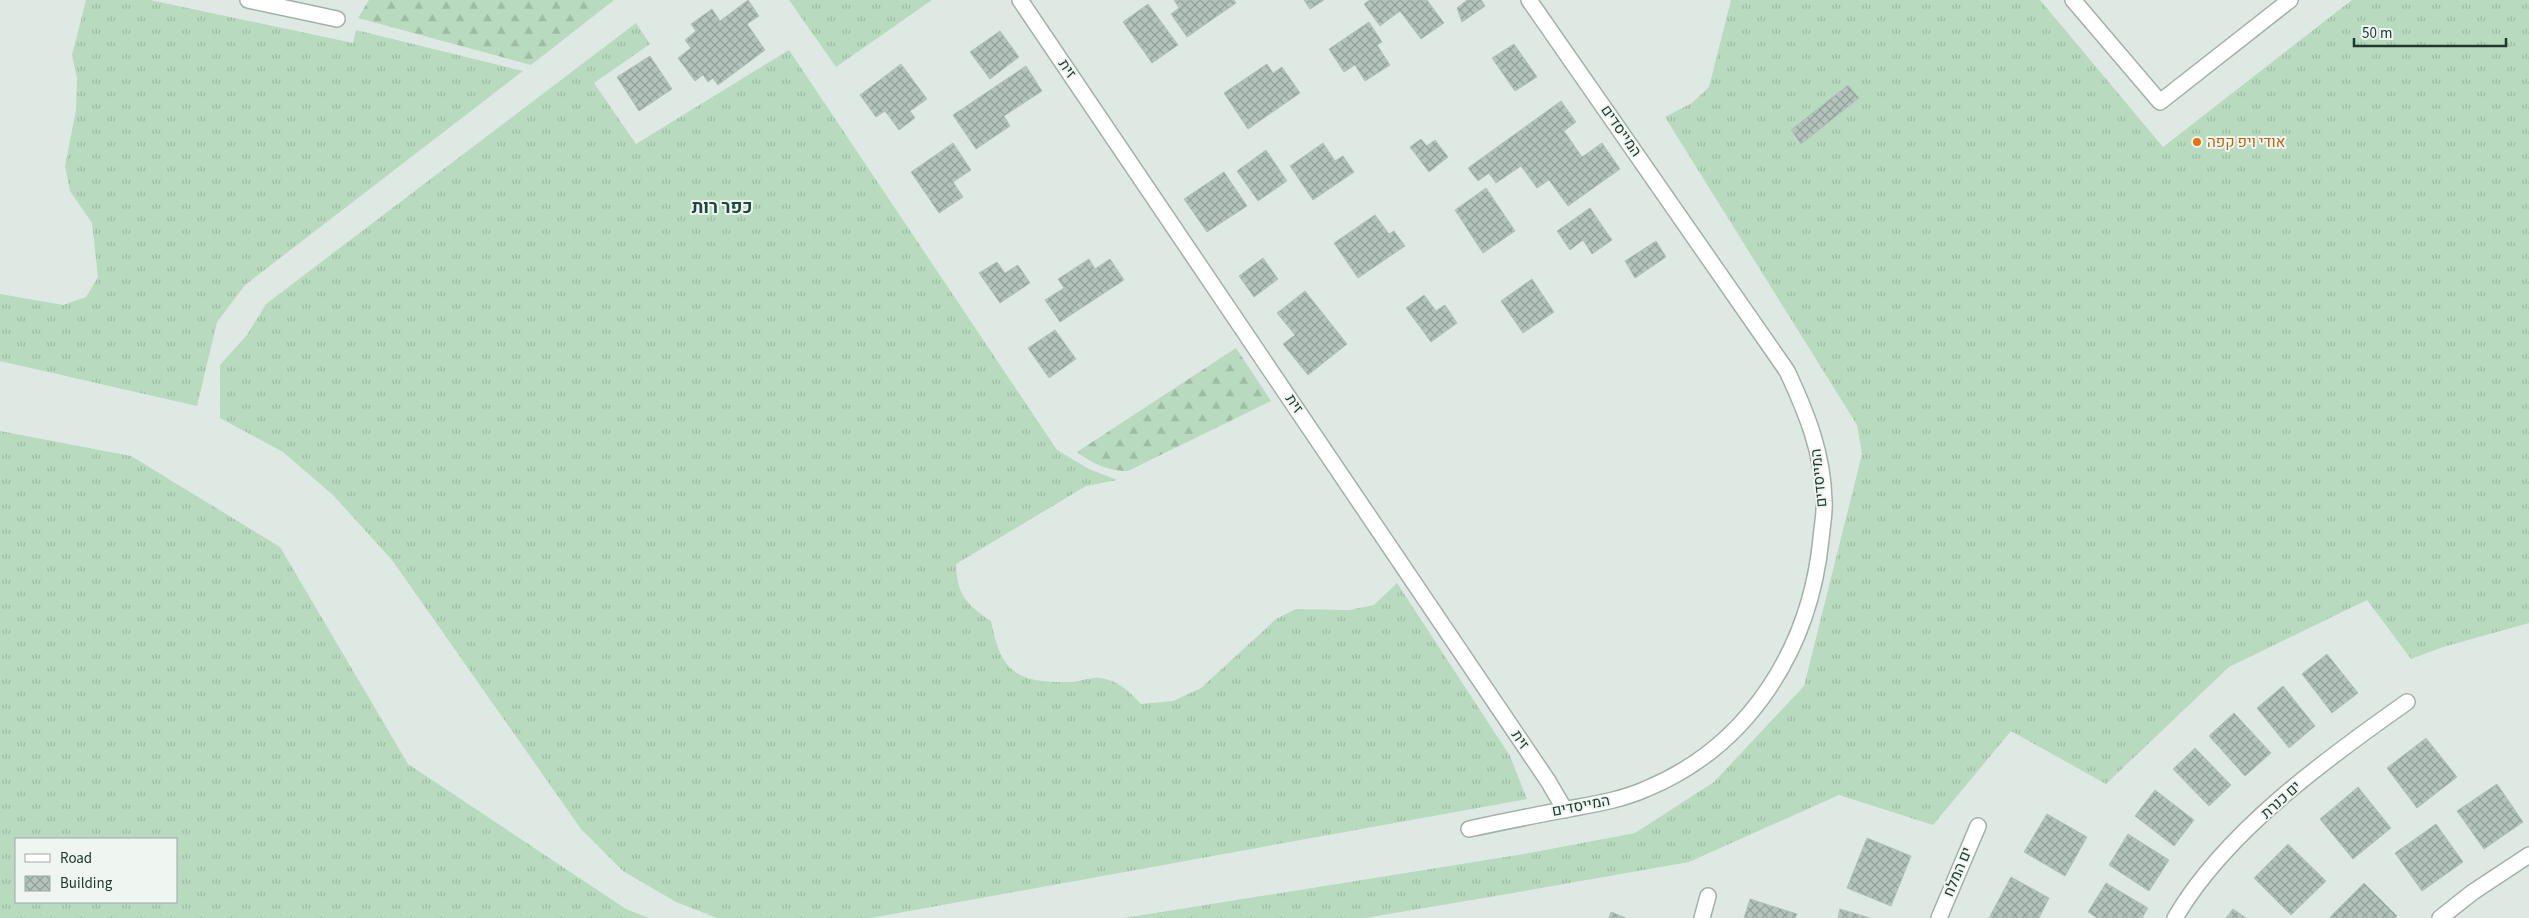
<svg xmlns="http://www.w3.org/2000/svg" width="2529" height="918" font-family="'Source Sans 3',Heebo,sans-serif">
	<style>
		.grass { fill: url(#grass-tufts); fill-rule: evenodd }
		.forest { fill: url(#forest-firs) }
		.building { fill: url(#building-cross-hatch); stroke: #b2c2ba }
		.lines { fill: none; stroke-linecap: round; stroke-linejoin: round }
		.minor-casing { stroke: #a2b0aa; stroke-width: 18 }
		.minor { stroke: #fff; stroke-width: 15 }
		.food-dot { fill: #e8710a; stroke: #eff6f2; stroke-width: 2 }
		.labels { text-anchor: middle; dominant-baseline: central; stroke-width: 4; stroke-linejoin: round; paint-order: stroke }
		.street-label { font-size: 15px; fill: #213830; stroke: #eff6f2 }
		.food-label { font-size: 15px; fill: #c56008; stroke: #eff6f2; text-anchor: start }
		.quarter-label { font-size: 18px; font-weight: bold; fill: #1e493a; stroke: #eff6f2 }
	</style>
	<defs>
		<pattern id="grass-tufts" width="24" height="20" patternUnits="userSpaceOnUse" patternTransform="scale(1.25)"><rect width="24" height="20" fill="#b8dabe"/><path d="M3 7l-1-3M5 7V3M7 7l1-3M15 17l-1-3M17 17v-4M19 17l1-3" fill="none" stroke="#9ebca4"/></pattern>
		<pattern id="forest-firs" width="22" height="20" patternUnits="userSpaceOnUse" patternTransform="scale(1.25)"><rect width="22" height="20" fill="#b8dabe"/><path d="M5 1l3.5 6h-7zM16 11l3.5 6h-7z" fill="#9ebca4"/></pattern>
		<pattern id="building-cross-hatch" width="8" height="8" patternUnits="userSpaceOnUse" patternTransform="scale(1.25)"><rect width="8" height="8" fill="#b4c4bc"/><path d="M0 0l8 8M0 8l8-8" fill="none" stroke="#92a099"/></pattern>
	</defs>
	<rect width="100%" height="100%" fill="#dfe9e4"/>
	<path class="grass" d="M86,0H150L353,43L356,30L523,71L245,285L217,322L197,406L0,361V294L63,305L86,297L98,277L92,223L70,191L65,166L76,110L77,78L72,55Z
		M789,0H932L836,67Z
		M1731,0H2040L2163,147L2352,0H2529V623L2443,647L2411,659L2367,600L2229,667L2106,784L2011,731L1933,825L1839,795L1689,862L1519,892L1365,918H1124L1524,854L1635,833L1714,782L1804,686L1862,454L1857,425L1665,117L1692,103L1709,87Z
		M636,23L650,44L594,83L636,144L789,50L1057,450L1089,469L1117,480L1086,486L956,564C957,595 966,604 991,621C1001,673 1017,683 1070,682C1080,682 1091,677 1100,678C1118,680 1130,692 1141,704L1173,701L1201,688L1276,619L1296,609L1349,610L1374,605L1397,583L1510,756L1527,799L871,918H717L676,902L623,871L581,829L392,560L333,495L283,452L220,418V365L247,335L266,304Z
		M0,431L131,456L280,547L408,764L626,909L649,918H0ZM16,839H176V902H16Z"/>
	<path class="forest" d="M369,0H614L531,65L358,18Z
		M1236,348L1271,401L1128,471C1108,471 1093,464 1077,452Z"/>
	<path class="building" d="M748,0L759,16L747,24L765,50L718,85L713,78L708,82L703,75L695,81L678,58L691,48L685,40L696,31L691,24L712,9L720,21Z
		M1174,0H1234L1236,3L1187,37L1171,14L1179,8Z
		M1304,0H1324L1310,9Z
		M1370,0H1427L1444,23L1421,39L1400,11L1380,26L1364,4Z
		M1467,0H1481L1485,6L1462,22L1457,8Z
		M1148,4L1178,45L1152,63L1123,22Z
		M1369,22L1382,42L1377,45L1390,65L1365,81L1355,65L1344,72L1329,49Z
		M1000,31L1019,57L990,79L970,52Z
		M1514,44L1537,77L1515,91L1492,58Z
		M650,56L672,89L639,111L617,77Z
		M901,64L927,99L910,111L915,118L899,130L885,111L876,117L860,95Z
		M1267,64L1273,73L1282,67L1300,93L1248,129L1224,93Z
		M1026,66L1042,91L1004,116L1010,126L976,149L953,115Z
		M1848,85L1859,98L1801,144L1791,130Z
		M1561,101L1576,122L1564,131L1582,157L1602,143L1620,169L1568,206L1549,180L1537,188L1521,166L1496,183L1489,173L1478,181L1468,168Z
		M1421,139L1427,146L1435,140L1448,157L1429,172L1410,147Z
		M953,143L971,170L953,182L963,197L939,213L911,172Z
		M1323,143L1335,161L1343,156L1354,172L1313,200L1290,166Z
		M1266,150L1287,181L1258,201L1237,171Z
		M1224,172L1247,206L1207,232L1184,199Z
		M1486,188L1515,231L1483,253L1455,210Z
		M1590,208L1612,240L1592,254L1583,240L1570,250L1557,231Z
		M1375,215L1389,234L1394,231L1405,246L1358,278L1334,243Z
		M1656,241L1666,257L1635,278L1625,261Z
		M1263,258L1278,279L1254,297L1239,276Z
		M1089,259L1095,269L1110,259L1124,280L1060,322L1045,300L1064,288L1058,279Z
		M997,262L1005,273L1018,265L1030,283L1000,303L979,273Z
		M1532,279L1554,312L1523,333L1501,301Z
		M1305,291L1347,344L1308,375L1283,344L1295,335L1277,313Z
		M1424,295L1436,311L1445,305L1457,323L1431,342L1406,308Z
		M1055,330L1076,359L1049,378L1028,348Z
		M2327,654L2358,693L2332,713L2302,674Z
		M2283,686L2315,726L2289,748L2257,708Z
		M2234,713L2271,753L2245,776L2209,736Z
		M2426,738L2457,777L2417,808L2387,768Z
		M2195,748L2231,785L2209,806L2173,769Z
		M2497,784L2523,822L2484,849L2457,811Z
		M2358,787L2391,828L2353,859L2320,819Z
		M2155,790L2194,820L2174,846L2135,816Z
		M2047,814L2087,837L2065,876L2024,852Z
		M2436,824L2463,862L2422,891L2395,853Z
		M2128,834L2169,860L2149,891L2109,865Z
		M1867,838L1911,856L1891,906L1847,888Z
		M2288,844L2326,881L2291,915L2254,878Z
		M2011,877L2049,898L2039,918H1989Z
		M2106,883L2148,908L2142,918H2097L2088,912Z
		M2364,883L2397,916L2395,918H2331L2330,917Z
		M1750,899L1797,914L1795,918H1744Z
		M1840,909L1870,918H1838Z
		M2233,909L2246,918H2226Z
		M1611,912L1626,918H1609Z"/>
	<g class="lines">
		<defs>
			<path id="minor" d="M248,0L337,19
				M1020,0L1548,781L1565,810
				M2073,0L2160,102L2290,0
				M1469,829C1502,822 1535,815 1569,809C1595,804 1621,800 1646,789C1750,746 1810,648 1821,539C1822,526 1825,513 1824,501C1823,453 1807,414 1787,371L1529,0
				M1702,918L1708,896
				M1939,918L1978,826
				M2175,918C2225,832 2326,759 2407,702
				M2440,918L2473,892L2529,855"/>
		</defs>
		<use href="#minor" class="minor-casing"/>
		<use href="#minor" class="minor"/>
	</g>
	<circle class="food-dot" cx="2197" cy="142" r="5"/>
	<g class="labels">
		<g class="street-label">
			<text transform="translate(1067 69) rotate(56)">זית</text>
			<text transform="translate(1621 131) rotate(55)">המייסדים</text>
			<text transform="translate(1294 404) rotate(56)">זית</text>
			<text transform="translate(1819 478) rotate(-96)">המייסדים</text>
			<text transform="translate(1520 740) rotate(56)">זית</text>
			<text transform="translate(2281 800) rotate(-42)">ים כנרת</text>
			<text transform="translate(1581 806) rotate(-11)">המייסדים</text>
			<text transform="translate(1958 872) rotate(-67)">ים המלח</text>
		</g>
		<g class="food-label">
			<text x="2207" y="142">אודי ויפ קפה</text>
		</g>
		<g class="quarter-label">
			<text x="722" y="207">כפר רות</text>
		</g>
	</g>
	<rect x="15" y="838" width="162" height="65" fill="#eff6f2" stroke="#9daaa4"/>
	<rect x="25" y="854" width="25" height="8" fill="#ffffff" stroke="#9daaa4"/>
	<text x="60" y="863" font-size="15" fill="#213830">Road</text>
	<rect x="25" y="876" width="25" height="15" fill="url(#building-cross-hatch)" stroke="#9daaa4"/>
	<text x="60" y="888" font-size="15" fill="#213830">Building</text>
	<path d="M2354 38v8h152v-8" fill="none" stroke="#213830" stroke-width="2.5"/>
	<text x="2362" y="38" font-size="15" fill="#213830" stroke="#eff6f2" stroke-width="4" paint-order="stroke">50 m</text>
</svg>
